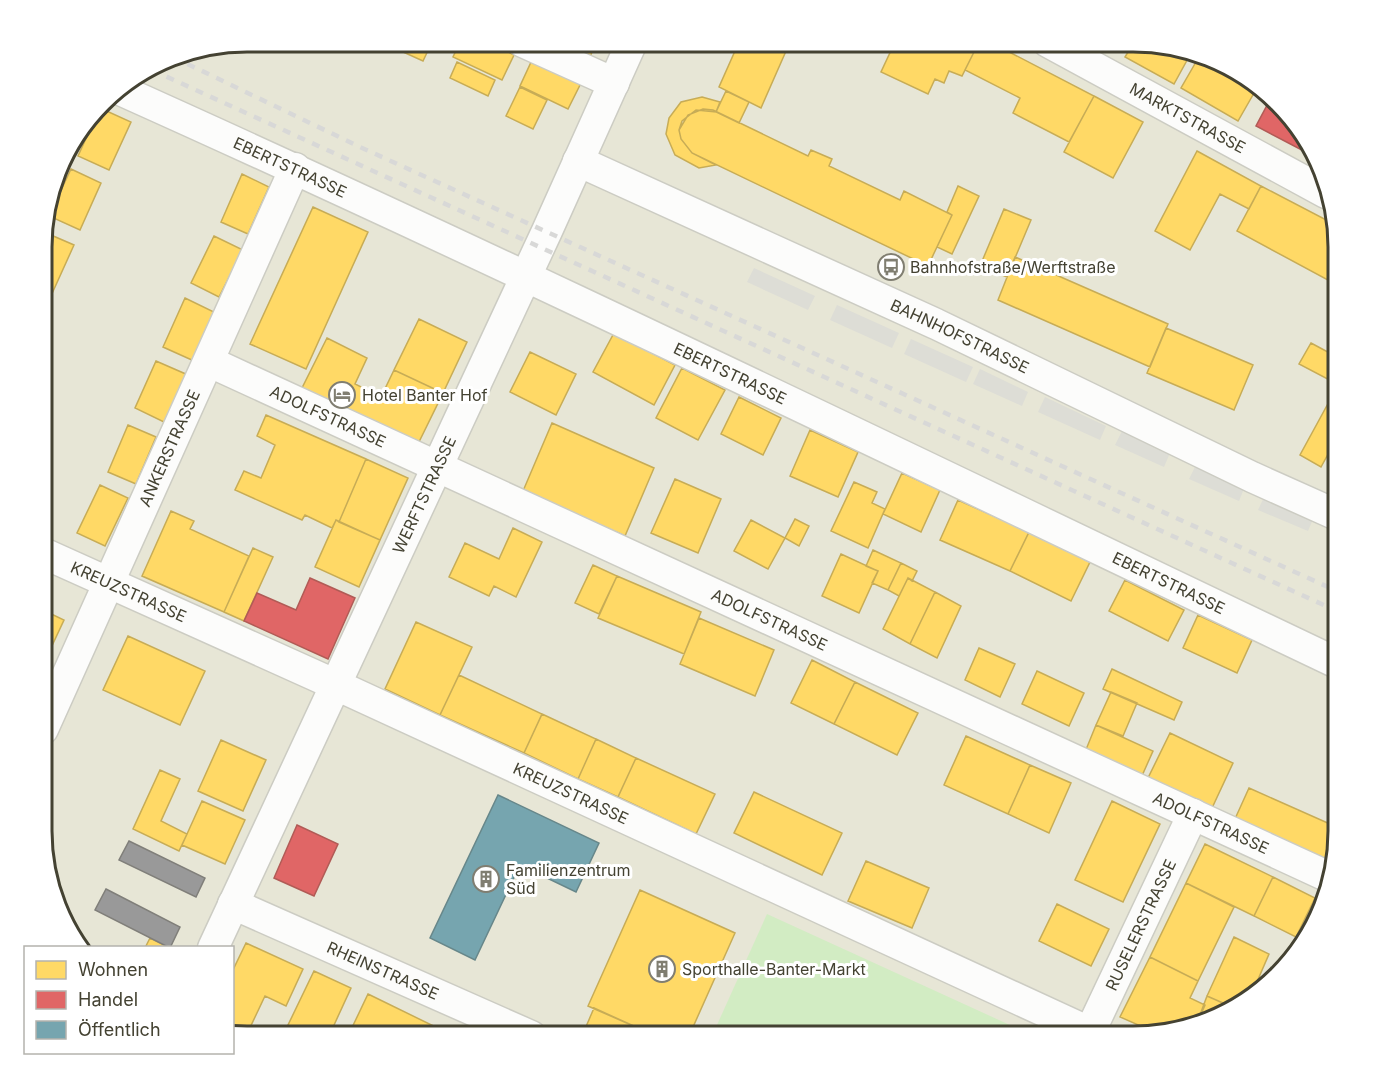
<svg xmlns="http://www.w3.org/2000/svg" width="1381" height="1078" font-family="Inter,sans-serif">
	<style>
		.residential { fill: #e7e6d6 }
		.green { fill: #d2ecc3 }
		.parking { fill: #ddddd6 }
		.homes { fill: #ffd966; stroke: #c7ac56; stroke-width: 1.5 }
		.shops { fill: #e06666; stroke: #b15b56; stroke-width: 1.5 }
		.public { fill: #76a5af; stroke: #67878a; stroke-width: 1.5 }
		.industry { fill: #999; stroke: #807f7a; stroke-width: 1.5 }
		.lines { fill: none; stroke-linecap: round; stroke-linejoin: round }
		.street-casing { stroke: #ccccc3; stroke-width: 33 }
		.street { stroke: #fcfcfb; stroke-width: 30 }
		.rail { stroke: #d8d8d7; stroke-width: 4.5; stroke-dasharray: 8 8; stroke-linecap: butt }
		.labels { text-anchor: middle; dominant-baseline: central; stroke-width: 6; stroke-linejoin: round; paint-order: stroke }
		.street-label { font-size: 16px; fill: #444232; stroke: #fff }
		.poi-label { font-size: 16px; fill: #444232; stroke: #fff; text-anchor: start }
		.rim { fill: none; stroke: #444232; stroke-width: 3 }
	</style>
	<rect width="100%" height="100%" fill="#eeeee6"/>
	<path class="residential" d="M247,42H1147L1213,58L1269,93L1318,157L1339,247V845L1323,910L1288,966L1213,1020L1134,1036H234L232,948L83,947L63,921L42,845L44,220L69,145L112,93L181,53Z"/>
	<path class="green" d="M767,914L1034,1036H712Z"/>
	<path class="parking" d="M754,268L815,296L808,310L747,282Z
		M837,305L899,333L892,348L830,320Z
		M911,339L973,367L966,382L904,354Z
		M980,369L1028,392L1022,406L973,384Z
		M1045,397L1106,426L1100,440L1038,412Z
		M1122,431L1170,453L1164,467L1115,445Z
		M1196,465L1245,486L1239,501L1189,479Z
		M1265,495L1314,517L1308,531L1258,510Z"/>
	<path class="homes" d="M381,42H432L423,61Z
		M460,42H488L514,55L502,80L453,57Z
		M559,42H596L590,57Z
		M739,42H790L761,108L719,87Z
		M895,42H979L962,76L949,71L944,83L935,79L928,94L881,72Z
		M979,42H990L1094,96L1069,142L1013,113L1020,98L965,70Z
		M1134,42H1147L1191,53L1174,84L1125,57Z
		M1200,55L1213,58L1258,86L1238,121L1181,88Z
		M532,60L581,83L568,109L520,86Z
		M457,62L495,80L488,96L450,78Z
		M520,87L547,100L533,129L506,116Z
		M726,91L749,102L739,123L716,112Z
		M1094,96L1143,122L1113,178L1064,152Z
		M702,97L720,102L716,112L696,110L682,121L679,130L681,139L692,153L716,165L699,168L675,155L666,134L669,118L681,102Z
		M100,108L131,122L109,170L78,156Z
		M703,109L713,110L808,156L811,150L832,159L829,166L900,200L904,191L952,215L928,266L692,153L681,139L679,130L688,115Z
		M1197,151L1261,186L1249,209L1220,194L1190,250L1155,231Z
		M71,169L101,183L80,230L49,216Z
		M242,174L269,187L248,234L221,222Z
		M958,186L979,196L952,254L937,247L952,215L947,212Z
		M1261,186L1334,224L1339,247V286L1237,231Z
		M313,207L368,232L306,369L250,344Z
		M1004,209L1031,220L1007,277L980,266Z
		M44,232L74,245L50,298L44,295Z
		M214,236L243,250L219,297L191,283Z
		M1015,257L1168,324L1150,367L998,300Z
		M185,298L216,313L194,361L163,347Z
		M419,319L467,342L443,393L394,370Z
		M1166,328L1253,365L1234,410L1147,373Z
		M614,333L675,365L654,405L593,372Z
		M327,338L367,358L355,384L381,397L394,370L443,393L416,448L300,392Z
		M1311,343L1339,358V385L1299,364Z
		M530,352L576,374L556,415L510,392Z
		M156,361L188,375L166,423L135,408Z
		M682,368L725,390L698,440L656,418Z
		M739,397L781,418L763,455L721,434Z
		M1330,400L1339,405V434L1321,467L1300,455Z
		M266,415L366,459L339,522L336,520L332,528L305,515L302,520L235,490L244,471L261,478L275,445L257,436Z
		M552,423L654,468L625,536L523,491Z
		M128,425L156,437L136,484L108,472Z
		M810,430L858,452L838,497L790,476Z
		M366,459L408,478L380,540L339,522Z
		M902,473L940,490L921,532L883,514Z
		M675,479L721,499L698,553L651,533Z
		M854,482L877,492L872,503L885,509L868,548L831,531Z
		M100,485L128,498L105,546L77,533Z
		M958,500L1029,532L1010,571L940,540Z
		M171,511L194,521L190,529L249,556L224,612L142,576Z
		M795,519L809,526L799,546L785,538Z
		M336,520L380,540L359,587L315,567Z
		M751,520L785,538L768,569L734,551Z
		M513,528L542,542L516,597L494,586L489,596L449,577L465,543L499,559Z
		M1029,532L1090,562L1071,601L1010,571Z
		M253,548L273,557L244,621L224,612Z
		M873,550L901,563L888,590L872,583L878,571L866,566Z
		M841,554L878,571L859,613L822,596Z
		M901,563L917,571L912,581L908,578L899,596L888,590Z
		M593,565L617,576L599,614L575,603Z
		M617,576L701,612L684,654L598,618Z
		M908,578L935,592L910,644L883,629Z
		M1125,580L1184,610L1168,641L1109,611Z
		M935,592L961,606L937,658L910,644Z
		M43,610L64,620L43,665Z
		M1198,615L1252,640L1237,673L1183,648Z
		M699,618L774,650L755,696L680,664Z
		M416,622L472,647L440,715L385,689Z
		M128,636L205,671L180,725L103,690Z
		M979,648L1015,664L1000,697L965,680Z
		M812,660L855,682L834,724L791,703Z
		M1112,669L1182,702L1174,720L1103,689Z
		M1037,671L1084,693L1069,726L1022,704Z
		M459,675L542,714L524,753L440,715Z
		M855,682L918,713L897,755L834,724Z
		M1111,692L1137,703L1123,736L1096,725Z
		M542,714L596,739L578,779L524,753Z
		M1096,725L1153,751L1141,778L1085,752Z
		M1170,733L1233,763L1212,808L1148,778Z
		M966,736L1030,765L1008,814L944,785Z
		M596,739L636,758L618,797L578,779Z
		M221,740L266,760L243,811L198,791Z
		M636,758L715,794L696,834L618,797Z
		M1030,765L1071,783L1049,833L1008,814Z
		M160,770L180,779L161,821L187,834L179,851L133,829Z
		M1249,788L1339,828V845L1334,865L1234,821Z
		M754,792L842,833L822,875L734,833Z
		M202,801L245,820L225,864L182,845Z
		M1112,801L1160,824L1123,902L1075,880Z
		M1205,844L1273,877L1254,916L1186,883Z
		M866,861L929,888L912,928L848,901Z
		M1273,877L1315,898L1296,937L1254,916Z
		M1186,883L1234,907L1198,981L1150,957Z
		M640,890L735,933L689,1036H656L588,1006Z
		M1057,904L1109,929L1091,966L1039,941Z
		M1234,937L1269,954L1253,991L1232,1007L1207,996Z
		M150,938L170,948H145Z
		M246,943L303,969L286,1006L265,996L246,1036H235L232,1035V972Z
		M1150,957L1198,981L1190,998L1205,1005L1197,1023L1154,1032L1120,1017Z
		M314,971L351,988L329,1036H312L288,1025Z
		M368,994L454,1036H348Z
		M1207,996L1232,1007L1213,1020L1197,1023Z
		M594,1008L656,1036H582Z"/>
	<path class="shops" d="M1272,96L1318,157L1319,159L1256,126Z
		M310,578L355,598L328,659L244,621L257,593L296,610Z
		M297,825L338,844L314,896L274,878Z"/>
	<path class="public" d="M498,795L599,843L576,892L520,865L475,960L430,938Z"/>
	<path class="industry" d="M129,841L205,878L196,897L119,860Z
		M106,889L180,927L170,948L95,910Z"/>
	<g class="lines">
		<defs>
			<g id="street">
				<path d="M523,42L614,83"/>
				<path id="s1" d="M1048,42L1326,193"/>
				<path id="s2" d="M118,89C528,273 933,471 1339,664"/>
				<path id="s3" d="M578,161L936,324L1252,477L1339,516"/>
				<path id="s4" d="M210,362L1331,878"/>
				<path id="s5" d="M43,553L334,684L1098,1036"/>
				<path id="s6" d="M43,729L295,168"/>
				<path id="s7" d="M233,904L531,1036"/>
				<path id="s8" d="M213,948L547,231L632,42"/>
				<path id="s9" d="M1088,1036L1193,814"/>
			</g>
		</defs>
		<use href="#street" class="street-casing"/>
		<use href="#street" class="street"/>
		<path class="rail" d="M173,57L360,147L1339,592
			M152,70L1339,612"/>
	</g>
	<defs>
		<symbol id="bus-ring" viewBox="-11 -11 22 22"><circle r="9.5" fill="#fff" stroke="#807e71" stroke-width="1.5"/><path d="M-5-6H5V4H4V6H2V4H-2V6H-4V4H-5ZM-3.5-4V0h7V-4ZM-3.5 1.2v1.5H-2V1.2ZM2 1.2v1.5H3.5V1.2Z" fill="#807e71"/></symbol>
		<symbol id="hotel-ring" viewBox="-11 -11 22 22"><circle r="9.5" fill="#fff" stroke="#807e71" stroke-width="1.5"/><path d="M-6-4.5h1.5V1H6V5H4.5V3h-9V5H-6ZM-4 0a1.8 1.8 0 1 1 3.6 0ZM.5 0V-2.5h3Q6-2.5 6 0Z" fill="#807e71"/></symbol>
		<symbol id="building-ring" viewBox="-11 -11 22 22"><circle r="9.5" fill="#fff" stroke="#807e71" stroke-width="1.5"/><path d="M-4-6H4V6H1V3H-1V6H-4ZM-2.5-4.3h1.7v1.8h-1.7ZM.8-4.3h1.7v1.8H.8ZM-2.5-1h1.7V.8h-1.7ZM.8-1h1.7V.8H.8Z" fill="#807e71"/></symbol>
	</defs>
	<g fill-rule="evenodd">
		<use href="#bus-ring" x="876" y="252" width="30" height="30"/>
		<use href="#hotel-ring" x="327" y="380" width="30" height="30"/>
		<use href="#building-ring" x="471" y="864" width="30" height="30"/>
		<use href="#building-ring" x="647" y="954" width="30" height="30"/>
	</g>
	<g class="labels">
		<g class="street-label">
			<text stroke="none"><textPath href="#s1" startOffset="159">MARKTSTRASSE</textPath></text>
			<text stroke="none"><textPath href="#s2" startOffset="189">EBERTSTRASSE</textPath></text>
			<text stroke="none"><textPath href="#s3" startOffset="420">BAHNHOFSTRASSE</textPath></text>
			<text stroke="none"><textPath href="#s2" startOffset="675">EBERTSTRASSE</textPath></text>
			<text stroke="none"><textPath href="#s4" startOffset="130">ADOLFSTRASSE</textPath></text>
			<text stroke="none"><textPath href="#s6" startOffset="308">ANKERSTRASSE</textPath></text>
			<text stroke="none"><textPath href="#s8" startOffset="500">WERFTSTRASSE</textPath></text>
			<text stroke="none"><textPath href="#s2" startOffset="1161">EBERTSTRASSE</textPath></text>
			<text stroke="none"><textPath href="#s5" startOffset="94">KREUZSTRASSE</textPath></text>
			<text stroke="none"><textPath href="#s4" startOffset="616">ADOLFSTRASSE</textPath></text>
			<text stroke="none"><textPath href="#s5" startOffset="580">KREUZSTRASSE</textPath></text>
			<text stroke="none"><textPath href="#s4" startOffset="1102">ADOLFSTRASSE</textPath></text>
			<text stroke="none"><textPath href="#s9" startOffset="123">RUSELERSTRASSE</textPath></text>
			<text stroke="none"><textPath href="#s7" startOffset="164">RHEINSTRASSE</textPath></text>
		</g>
		<g class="poi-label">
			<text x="910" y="267">Bahnhofstraße/Werftstraße</text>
			<text x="362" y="395">Hotel Banter Hof</text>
			<text x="506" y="870">Familienzentrum<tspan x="506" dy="18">Süd</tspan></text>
			<text x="682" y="969">Sporthalle-Banter-Markt</text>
		</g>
	</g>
	<path d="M0 0H1381V1078H0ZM247 52H1133A195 195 0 0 1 1328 247V831A195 195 0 0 1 1133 1026H247A195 195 0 0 1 52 831V247A195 195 0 0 1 247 52Z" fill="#fff" fill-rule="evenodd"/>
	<path class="rim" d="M247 52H1133A195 195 0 0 1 1328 247V831A195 195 0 0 1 1133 1026H247A195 195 0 0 1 52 831V247A195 195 0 0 1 247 52Z"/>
	<rect x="24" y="946" width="210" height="108" fill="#ffffff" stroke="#b4b3ad" stroke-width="1.5"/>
	<rect x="36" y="961" width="30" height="18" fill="#ffd966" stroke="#b4b3ad" stroke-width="1.5"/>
	<text x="78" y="976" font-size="18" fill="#444232">Wohnen</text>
	<rect x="36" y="991" width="30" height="18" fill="#e06666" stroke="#b4b3ad" stroke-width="1.5"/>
	<text x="78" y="1006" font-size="18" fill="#444232">Handel</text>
	<rect x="36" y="1021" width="30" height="18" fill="#76a5af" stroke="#b4b3ad" stroke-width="1.5"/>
	<text x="78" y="1036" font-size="18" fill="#444232">Öffentlich</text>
</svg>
